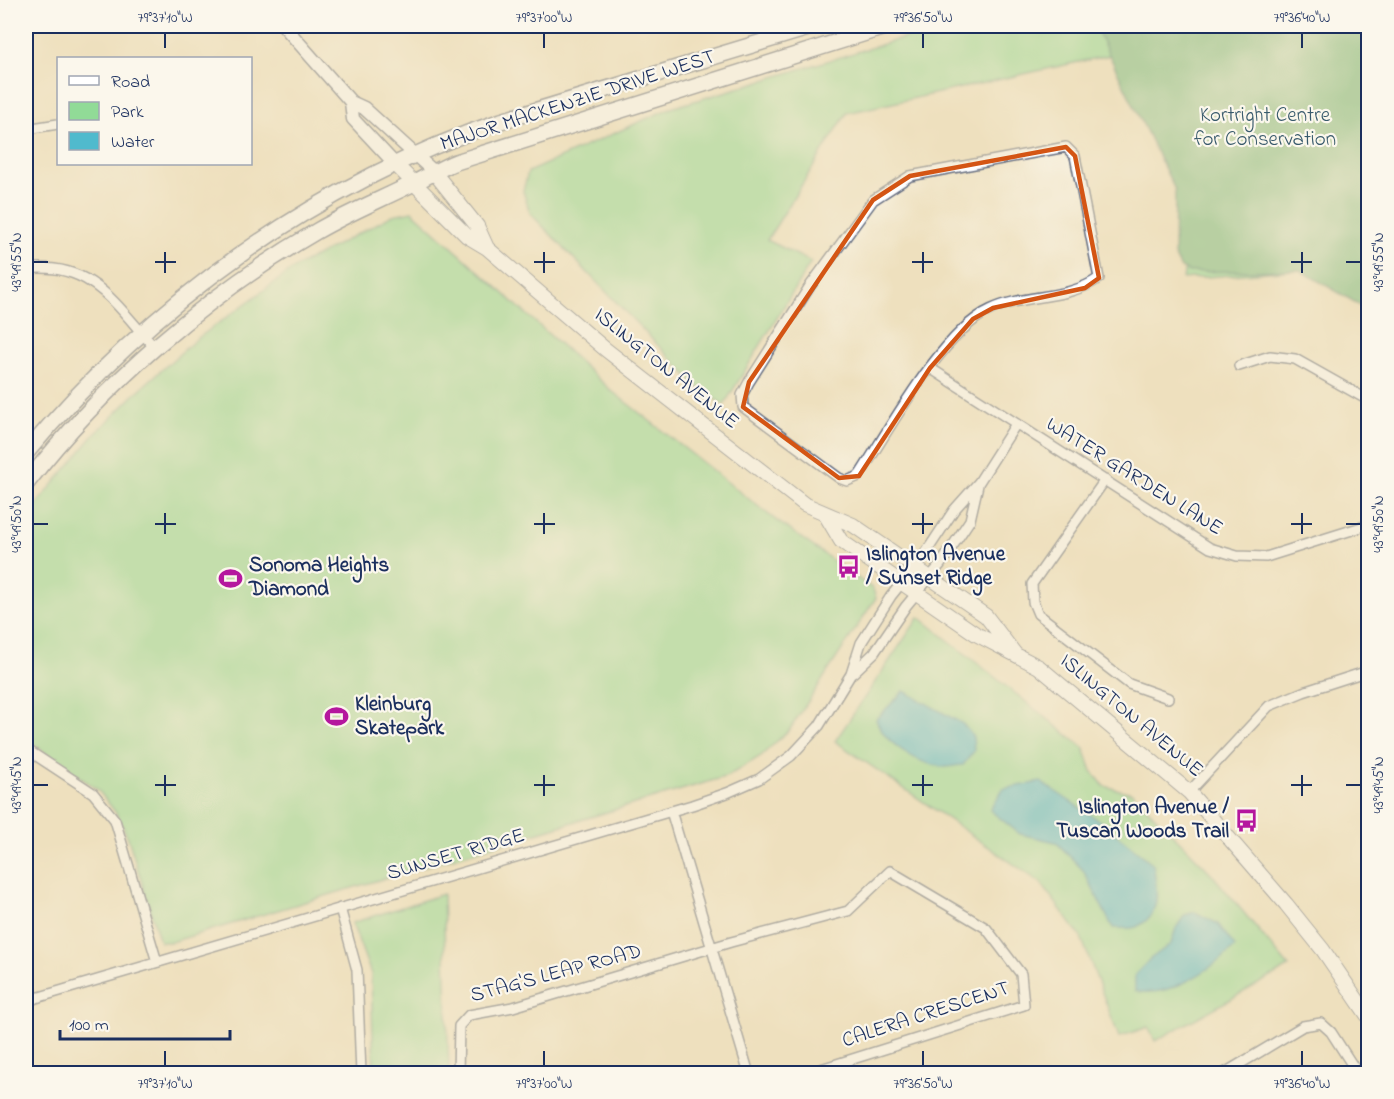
<svg xmlns="http://www.w3.org/2000/svg" width="1394" height="1099" font-family="'Indie Flower',sans-serif">
	<style>
		.green { fill: #91db97; stroke: #56857a; stroke-width: 1.5 }
		.forest { fill: #74bb80; stroke: #48756f; stroke-width: 1.5 }
		.water { fill: #50bacd; stroke: #367496; stroke-width: 1.5 }
		.lines { fill: none; stroke-linecap: round; stroke-linejoin: round }
		.minor-casing { stroke: #656d80; stroke-width: 12 }
		.tertiary-casing { stroke: #656d80; stroke-width: 15 }
		.secondary-casing { stroke: #656d80; stroke-width: 16 }
		.primary-casing { stroke: #656d80; stroke-width: 18 }
		.minor { stroke: #fff; stroke-width: 9 }
		.tertiary { stroke: #fff; stroke-width: 12 }
		.secondary { stroke: #fff; stroke-width: 14 }
		.primary { stroke: #fff; stroke-width: 15 }
		.marked { fill: none; stroke: #d45514; stroke-width: 4.5; stroke-linejoin: round }
		.ticks { fill: none; stroke: #1b2f5e; stroke-width: 2 }
		.labels { text-anchor: middle; dominant-baseline: central; stroke-width: 4.5; stroke-linejoin: round; paint-order: stroke }
		.street-label { font-size: 21px; fill: #1b2f5e; stroke: #fbf7ec }
		.park-label { font-size: 21px; fill: #385a6c; stroke: #fbf7ec }
		.poi-label { font-size: 21px; font-weight: bold; fill: #1b2f5e; stroke: #fbf7ec; text-anchor: start }
		.neatline { fill: none; stroke: #1b2f5e; stroke-width: 2 }
		.ticks-label { font-size: 15px; text-anchor: middle; fill: #1b2f5e }
	</style>
	<rect width="100%" height="100%" fill="#fbf7ec"/>
	<filter id="ink" filterUnits="userSpaceOnUse"><feTurbulence type="fractalNoise" baseFrequency=".0167" numOctaves="2"/><feDisplacementMap in="SourceGraphic" scale="12" xChannelSelector="R" yChannelSelector="G"/><feConvolveMatrix kernelMatrix="1 2 1 2 8 2 1 2 1" color-interpolation-filters="sRGB"/></filter>
	<filter id="wash" filterUnits="userSpaceOnUse"><feTurbulence type="fractalNoise" baseFrequency=".008" numOctaves="4" result="noise"/><feDisplacementMap in="SourceGraphic" scale="24" xChannelSelector="R" yChannelSelector="G"/><feGaussianBlur stdDeviation="1.35" result="paint"/><feColorMatrix in="noise" values="0 0 0 0 0 0 0 0 0 0 0 0 0 0 0 0 0 1.4 0 .05"/><feComposite in="paint" operator="in"/></filter>
	<g filter="url(#wash)">
		<rect width="100%" height="100%" fill="#eee0be"/>
		<path class="green" d="M943,26H1368L1317,268L1183,279L1191,229L1129,51L847,113L767,240L811,262L724,405L702,391L530,213L523,191L528,172L668,109Z
			M412,211L613,392L773,518L873,589L876,598L790,729L761,756L728,776L171,942H160L128,838L116,813L98,790L26,739V517L95,434L139,390L194,341L296,267L393,215Z
			M919,617L1084,748L1092,771L1104,786L1132,793L1210,872L1289,967L1155,1041L1148,1027L1119,1037L1081,937L1041,883L835,741Z
			M443,894L449,1073H374L371,974L352,923Z"/>
		<path class="forest" d="M1095,26H1368V310L1300,270L1189,272L1181,268L1174,255L1175,190Z"/>
		<path class="water" d="M904,691L963,724L973,737L974,751L963,765C957,765 950,767 944,767C919,765 884,743 876,719Z
			M1041,782L1101,822L1153,864C1157,887 1163,915 1136,927C1130,929 1119,928 1113,928L1083,870L1056,842L1020,834L990,810L1003,789Z
			M1195,912L1218,924L1235,947C1211,969 1169,999 1135,991V975L1150,959L1171,944L1176,928L1185,915Z"/>
	</g>
	<g filter="url(#ink)">
		<g class="lines">
			<defs>
				<path id="minor" d="M26,129L58,124
					M1066,147L1075,156L1099,278C1067,301 1025,293 990,310C942,332 889,430 859,476L847,481L839,478L743,407L742,395L749,382L810,286L873,200L910,176Z
					M26,269C93,261 116,306 156,349
					M1239,366L1270,356L1295,359L1368,400
					M930,368L1210,548L1237,556L1266,557L1368,525
					M1105,480L1032,584L1033,602L1038,614L1129,684L1168,698
					M853,673L874,653L906,606L940,565L970,520L978,485
					M26,749L93,793L115,820L157,962
					M1189,792L1269,706L1303,692L1368,671
					M671,811L749,1074
					M340,908L357,970L361,1074
					M26,971L34,999
					M26,1001L692,805L727,793L759,779L791,756L819,726L851,674L861,643L891,596L925,554L954,510L979,482L1016,424
					M458,1074L459,1026L469,1015L513,1007L731,942L848,911L890,871L986,928L1021,974L1024,1005L805,1074
					M1223,1074L1303,1026L1321,1023L1331,1032L1358,1074"/>
				<path id="tertiary" d="M284,26L351,102L364,108L433,171
					M351,102L353,119L394,163"/>
				<path id="secondary" d="M394,163L467,236L487,248L605,349L804,504L853,525L986,616L1015,654
					M433,171L477,226L487,248
					M825,514L841,541L976,634L1039,667L1189,792L1286,904L1323,950L1368,1016"/>
				<path id="primary" d="M26,453C151,303 316,184 501,121L815,26
					M26,484C104,383 207,295 317,231C348,213 380,200 412,184C427,177 440,168 456,162L888,26"/>
			</defs>
			<use href="#minor" class="minor-casing"/>
			<use href="#tertiary" class="tertiary-casing"/>
			<use href="#secondary" class="secondary-casing"/>
			<use href="#primary" class="primary-casing"/>
			<use href="#minor" class="minor"/>
			<use href="#tertiary" class="tertiary"/>
			<use href="#secondary" class="secondary"/>
			<use href="#primary" class="primary"/>
		</g>
	</g>
	<path d="M0 0H1394V1099H0ZM1066,147L1075,156L1099,278L1085,288L993,308L973,319L930,368L859,476L839,478L743,407L749,382L873,200L910,176Z" fill="#eee0be" fill-opacity=".55" fill-rule="evenodd"/>
	<path class="marked" d="M1066,147L1075,156L1099,278L1085,288L993,308L973,319L930,368L859,476L839,478L743,407L749,382L873,200L910,176Z"/>
	<path class="ticks" d="M165,33V48M544,33V48M923,33V48M1302,33V48M165,252V273M544,252V273M923,252V273M1302,252V273M33,262H48M155,262H176M534,262H555M912,262H933M1291,262H1312M1346,262H1361M165,513V534M544,513V534M923,513V534M1302,513V534M33,524H48M155,524H176M534,524H555M912,524H933M1291,524H1312M1346,524H1361M165,775V796M544,775V796M923,775V796M1302,775V796M33,785H48M155,785H176M534,785H555M912,785H933M1291,785H1312M1346,785H1361M165,1051V1066M544,1051V1066M923,1051V1066M1302,1051V1066"/>
	<defs>
		<symbol id="bus-bare" viewBox="-9 -9 18 18"><path d="M-5-6H5V4H4V6H2V4H-2V6H-4V4H-5ZM-3.5-4V0h7V-4ZM-3.5 1.2v1.5H-2V1.2ZM2 1.2v1.5H3.5V1.2Z" fill="#b5179e" stroke="#fbf7ec" stroke-width="2.5" paint-order="stroke"/></symbol>
		<symbol id="stadium-bare" viewBox="-9 -9 18 18"><path d="M0-5a6.5 5 0 1 0 0 10a6.5 5 0 1 0 0-10ZM-3.5-1.8h7v3.6h-7Z" fill="#b5179e" stroke="#fbf7ec" stroke-width="2.5" paint-order="stroke"/></symbol>
	</defs>
	<g fill-rule="evenodd">
		<use href="#bus-bare" x="832" y="550" width="33" height="33"/>
		<use href="#stadium-bare" x="214" y="562" width="33" height="33"/>
		<use href="#stadium-bare" x="320" y="700" width="33" height="33"/>
		<use href="#bus-bare" x="1230" y="804" width="33" height="33"/>
	</g>
	<g class="labels">
		<g class="street-label">
			<text transform="translate(578 101) rotate(-18)">MAJOR MACKENZIE DRIVE WEST</text>
			<text transform="translate(666 369) rotate(39)">ISLINGTON AVENUE</text>
			<text transform="translate(1134 477) rotate(32)">WATER GARDEN LANE</text>
			<text transform="translate(1131 716) rotate(40)">ISLINGTON AVENUE</text>
			<text transform="translate(456 855) rotate(-16)">SUNSET RIDGE</text>
			<text transform="translate(556 974) rotate(-15)">STAG'S LEAP ROAD</text>
			<text transform="translate(926 1015) rotate(-18)">CALERA CRESCENT</text>
		</g>
		<g class="park-label">
			<text x="1265" y="116">Kortright Centre<tspan x="1265" dy="24">for Conservation</tspan></text>
		</g>
		<g class="poi-label">
			<text x="866" y="555">Islington Avenue<tspan x="866" dy="24">/ Sunset Ridge</tspan></text>
			<text x="249" y="566">Sonoma Heights<tspan x="249" dy="24">Diamond</tspan></text>
			<text x="355" y="705">Kleinburg<tspan x="355" dy="24">Skatepark</tspan></text>
			<text x="1229" y="808" text-anchor="end">Islington Avenue /<tspan x="1229" dy="24">Tuscan Woods Trail</tspan></text>
		</g>
	</g>
	<rect width="1394" height="1099" fill="none" stroke="#fbf7ec" stroke-width="66"/>
	<rect x="57" y="57" width="195" height="108" fill="#fbf7ec" stroke="#a1a7b3" stroke-width="1.5"/>
	<rect x="69" y="76" width="30" height="9" fill="#ffffff" stroke="#a1a7b3" stroke-width="1.5"/>
	<text x="111" y="87" font-size="18" fill="#1b2f5e">Road</text>
	<rect x="69" y="102" width="30" height="18" fill="#91db97" stroke="#a1a7b3" stroke-width="1.5"/>
	<text x="111" y="117" font-size="18" fill="#1b2f5e">Park</text>
	<rect x="69" y="132" width="30" height="18" fill="#50bacd" stroke="#a1a7b3" stroke-width="1.5"/>
	<text x="111" y="147" font-size="18" fill="#1b2f5e">Water</text>
	<path d="M60 1030v9h170v-9" fill="none" stroke="#1b2f5e" stroke-width="3"/>
	<text x="69" y="1030" font-size="18" fill="#1b2f5e" stroke="#fbf7ec" stroke-width="4.5" paint-order="stroke">100 m</text>
	<rect x="33" y="33" width="1328" height="1033" class="neatline"/>
	<g class="ticks-label">
		<text x="165" y="22">79°37'10"W</text>
		<text x="544" y="22">79°37'00"W</text>
		<text x="923" y="22">79°36'50"W</text>
		<text x="1302" y="22">79°36'40"W</text>
		<text transform="translate(16 262) rotate(-90)" y="5">43°49'55"N</text>
		<text transform="translate(1378 262) rotate(-90)" y="5">43°49'55"N</text>
		<text transform="translate(16 524) rotate(-90)" y="5">43°49'50"N</text>
		<text transform="translate(1378 524) rotate(-90)" y="5">43°49'50"N</text>
		<text transform="translate(16 785) rotate(-90)" y="5">43°49'45"N</text>
		<text transform="translate(1378 785) rotate(-90)" y="5">43°49'45"N</text>
		<text x="165" y="1088">79°37'10"W</text>
		<text x="544" y="1088">79°37'00"W</text>
		<text x="923" y="1088">79°36'50"W</text>
		<text x="1302" y="1088">79°36'40"W</text>
	</g>
</svg>
